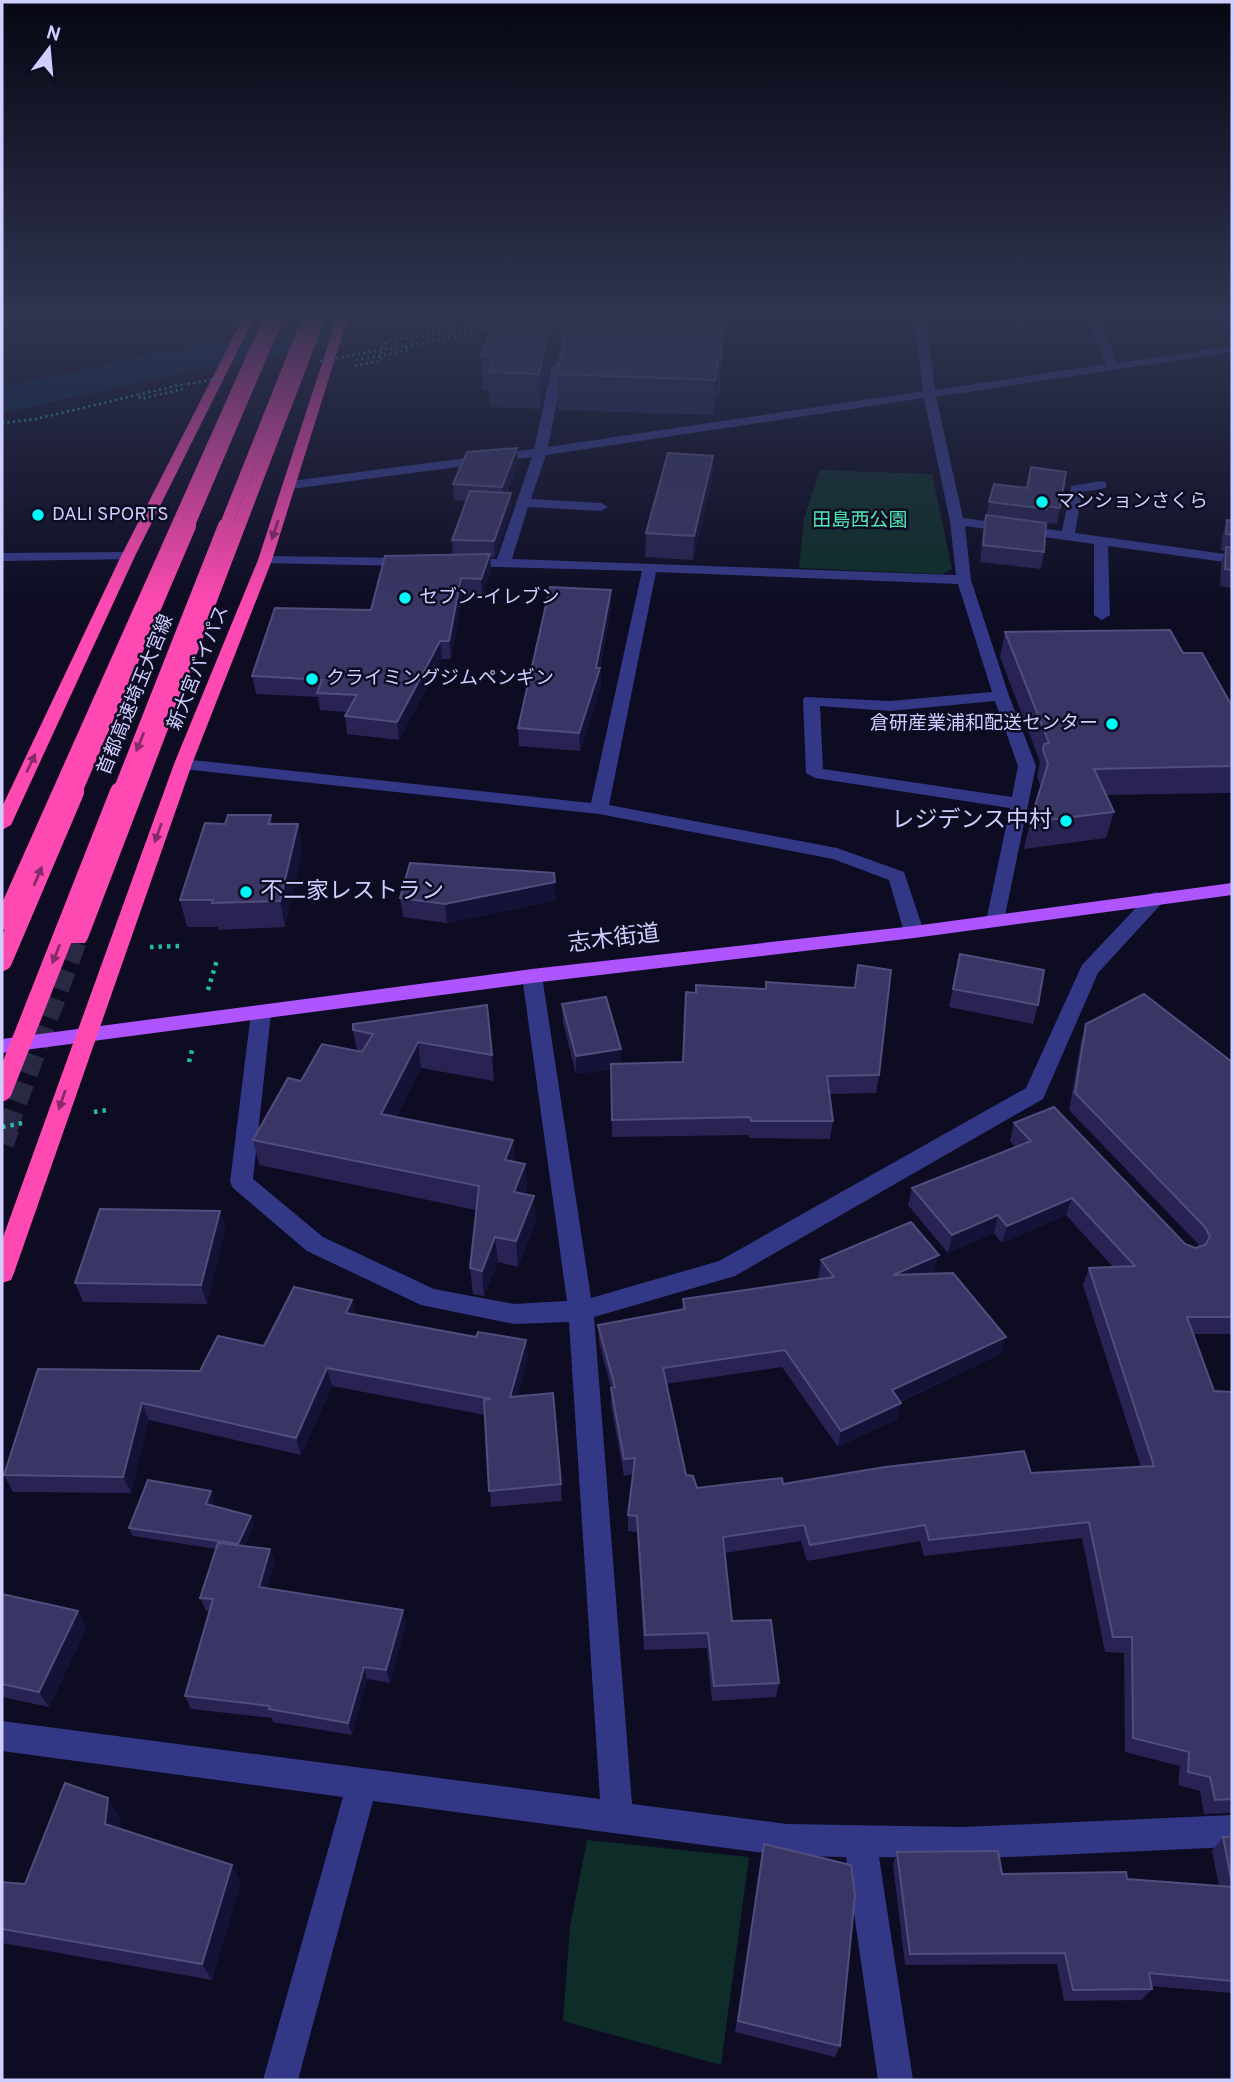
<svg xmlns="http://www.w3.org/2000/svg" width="1234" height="2082" font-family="Overpass,'Noto Sans JP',sans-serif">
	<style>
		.green { fill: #0e2d29 }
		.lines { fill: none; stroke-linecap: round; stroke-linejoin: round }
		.river { fill: #072546; fill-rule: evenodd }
		.highway-tunnel-far1 { stroke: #2a2944; stroke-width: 20; stroke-dasharray: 20 10; stroke-linecap: butt }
		.highway-tunnel { stroke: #2a2944; stroke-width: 24; stroke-dasharray: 24 12; stroke-linecap: butt }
		.path-far1 { stroke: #24bca4; stroke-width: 2.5; stroke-dasharray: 2 3.5; stroke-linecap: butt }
		.path { stroke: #24bca4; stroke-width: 4.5; stroke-dasharray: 3.5 5; stroke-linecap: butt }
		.minor { fill: #333886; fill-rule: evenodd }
		.major { fill: #ae55ff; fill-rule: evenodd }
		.highway { fill: #ff49b2; fill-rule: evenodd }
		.path-bridge { stroke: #24bca4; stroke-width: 2.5; stroke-dasharray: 2 3.5; stroke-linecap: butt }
		.highway-bridge-far2 { stroke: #ff49b2; stroke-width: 12 }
		.highway-bridge-far1 { stroke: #ff49b2; stroke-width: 16 }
		.highway-bridge { stroke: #ff49b2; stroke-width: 20 }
		.wall { fill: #282352 }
		.shaded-wall { fill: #151237 }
		.building { fill: #393565; stroke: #514d7d; stroke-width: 2 }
		.oneway { fill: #862a6a }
		.poi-dot { fill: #00f9f9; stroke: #0d0c23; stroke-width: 2.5 }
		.labels { text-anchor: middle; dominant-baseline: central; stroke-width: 5; stroke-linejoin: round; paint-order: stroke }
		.far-poi-label { font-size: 19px; fill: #ceceff; stroke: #0d0c23; text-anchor: start }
		.far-park-label { font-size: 19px; fill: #50e8b3; stroke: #0d0c23 }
		.far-street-label { font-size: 19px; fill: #ceceff; stroke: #0d0c23 }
		.poi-label { font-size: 23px; fill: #ceceff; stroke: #0d0c23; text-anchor: end }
		.street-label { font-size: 23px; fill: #ceceff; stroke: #0d0c23 }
	</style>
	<rect width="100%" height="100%" fill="#0d0c23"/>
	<path class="green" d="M820,470L932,474L952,569L942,574L799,568L804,519Z
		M587,1840L749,1857L721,2065L563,2021L570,1927Z"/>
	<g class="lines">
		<path class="river" d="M370,314H461L455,322L441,326L188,372L2,413V387L188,346Z"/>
		<path class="highway-tunnel-far1" d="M7,1130L78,938"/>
		<path class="highway-tunnel" d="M2,1143L8,1128"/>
		<path class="path-far1" d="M405,346L476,333L489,327
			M356,360L367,358
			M355,366L380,361L383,344L388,341L493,325
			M183,389L141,399L137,395L184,384
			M2,423L36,419L137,395"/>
		<path class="path" d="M150,947L181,946
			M208,990L217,960
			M189,1062L192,1050
			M94,1112L107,1110
			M2,1127L23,1123"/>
		<path class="minor" d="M913,314H925L935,390L1106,364L1087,314H1098L1117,363L1232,346V352L936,397L963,518L1062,531L1071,486L1101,481L1106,482V488L1082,492L1075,533L1232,555V563L1108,546L1110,615L1102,620L1094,615V544L965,526L971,580L1009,696L1036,766L1003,925H989L986,921L1010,808L815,778L806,773L803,700L805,697L890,701L992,692L958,584L656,572L609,805L837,848L904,872L924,932L921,937H907L904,932L889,880L833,859L599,814L183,769L174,764L183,759L591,803L642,571L463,566L456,562L463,558L497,559L532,457L291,489L284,485L291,481L534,449L552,366L558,362L564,366L548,447L923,391ZM924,398L950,521L956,575L512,559L528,507L601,511L608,507L601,503L531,499L546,455ZM995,701L1018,766L1012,797L823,769L820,706L890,711Z
			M128,552L133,553L135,556L133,559L2,561V553Z
			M265,556L410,558L417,562L410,566L260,563L258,560L260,557Z
			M1156,892L1163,894L1166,898L1163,902L1098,973L1043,1099L735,1276L594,1317L632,1804L787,1824L963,1827L1232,1815V1847L963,1859L879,1857L913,2080H878L846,1857L787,1856L373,1801L298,2080H263L343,1797L2,1751V1721L600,1799L569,1322L514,1324L421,1305L307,1251L233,1188L230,1182L251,1013L254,1008H268L271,1013L253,1179L323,1237L434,1289L514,1304L567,1301L522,976L525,971H539L542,976L591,1298L719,1261L1026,1088L1082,965L1149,894Z"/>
		<path class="major" d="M1232,883V895L914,938L532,983L2,1053V1039L532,969L914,926Z"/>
		<path class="highway" d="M245,314H256L135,556L11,825L2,830V807L121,556Z
			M265,314H276L12,924L9,928L2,930V903Z
			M316,314H327L88,938L85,943H71L68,938Z
			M338,314H349L272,560L192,764L14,1273L11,1280L2,1283V1240L174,764L258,560Z"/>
		<path class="path-bridge" d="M320,361L405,346L409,350L367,358
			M188,384L221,378"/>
		<path class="highway-bridge-far2" d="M188,527L279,314
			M225,527L310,314"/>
		<path class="highway-bridge-far1" d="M73,794L188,526
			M120,794L226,526"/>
		<path class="highway-bridge" d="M2,961L74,792
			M2,1091L120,792"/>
	</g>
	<path class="wall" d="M500,314H724L719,395H717L713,415L558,410L557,374L559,360L549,365L540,409L490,407L489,390H483L481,355Z
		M517,448L518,464L507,493L511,510L495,557H490L491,571L482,596L462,595L451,659H442L399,740L347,734L345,716L347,712L320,710L318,697L256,694L252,676L371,610L453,555L452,540L466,501L454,500L453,484Z
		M713,456L712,480L693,560L645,557L646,533Z
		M1027,488L1060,508L1057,524L1046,523L1044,552L1041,569L980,562L983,531L989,502Z
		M1227,520L1232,521V588L1220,586L1221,564L1225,551H1221L1222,537Z
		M611,590V607L600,668L601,686L580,751L519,746L518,728Z
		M1005,632L1232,706V793L1106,795L1114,812L1106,838L1024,849L1030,822L1041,788L1037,776L1040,762L1000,657Z
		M271,815L272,824H298L302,851L285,927L218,930V927H187L180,900L225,824Z
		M400,898L556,900L447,923L403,917Z
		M960,954L1038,1005L1033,1024L949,1007Z
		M562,1004L621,1049V1064L683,1062L879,1075L876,1093L829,1094L833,1121L830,1139L749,1138V1135L612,1137L611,1069L576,1074L563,1022Z
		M1086,1024L1232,1062V1334H1193L1214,1391L1232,1392V1813L1204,1814L1200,1791L1178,1785L1180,1766L1125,1752L1124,1653L1105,1652L1082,1538L924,1556L920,1541L807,1561L801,1541L725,1553L732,1621L779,1683L776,1697L712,1701L707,1648L644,1650L637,1532L628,1531V1515L633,1474L624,1476L611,1405V1388L599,1342L598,1325L682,1309L683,1299L820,1279L818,1278L821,1260L934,1273L933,1274L1006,1337L1000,1354L900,1402L897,1419L838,1447L782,1367L666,1384L686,1475L697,1488L1031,1473L1141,1467L1083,1285L1089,1268L1113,1267L1066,1215L1002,1243L994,1233L948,1253L908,1205L912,1188L1015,1147L1010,1141L1014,1123L1185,1244L1195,1248L1199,1247L1198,1244L1069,1110L1081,1042Z
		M353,1030L492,1055L494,1081L421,1068L396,1117L513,1140L515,1162L525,1164L527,1190L525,1194L536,1221L518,1267L498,1262L484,1296L473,1294L470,1268L476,1210L259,1165L253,1140L301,1081L357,1051Z
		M220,1211L225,1229L207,1304L83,1302L75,1283Z
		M352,1300L355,1315L476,1337L526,1340L528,1358L517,1397L561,1484L562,1501L491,1507L485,1415L332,1386L301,1455L149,1420L131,1493L13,1492L4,1475L200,1371L264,1346Z
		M214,1499L212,1506L251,1516L254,1524L245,1546L275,1562L267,1589L406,1623L390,1683L367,1679L352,1735L273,1722L272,1718L191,1709L185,1696L210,1611H206L200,1598L216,1549L133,1536L129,1528Z
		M2,1594L87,1627L49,1707L2,1697Z
		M120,1817L119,1829L241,1882L212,1980L2,1943V1882L25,1884Z
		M1223,1837H1232V1993L1151,1986L1152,1989L1142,2000L1064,2001L1057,1964L905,1965L893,1864L897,1852L1002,1874L1127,1879L1219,1886L1212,1851Z
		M764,1844L840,2046L835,2057L735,2032Z"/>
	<path class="shaded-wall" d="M559,326V360L549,365L540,409L539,374L548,331Z
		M718,360L717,395L713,415L715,380Z
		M517,448L518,464L503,503L502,487Z
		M713,456L712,480L693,560L694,536Z
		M511,493V510L495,557L494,541Z
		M490,554L491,571L482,596L481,579Z
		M461,578L462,595L451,659L449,641Z
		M611,590V607L598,675L600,668L601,686L580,751L579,733L596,668Z
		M440,641L442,659L399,740L397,722Z
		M298,824L302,851L285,927L280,901Z
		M555,882L556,900L447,923L445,904Z
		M418,1042L421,1068L385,1140L381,1114Z
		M621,1049V1067L576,1074V1056Z
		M513,1140L515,1166L505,1160Z
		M525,1164L527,1190L516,1217L514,1192Z
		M534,1196L536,1221L518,1267L516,1241Z
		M1072,1198L1066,1215L1002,1243L1007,1226Z
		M220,1211L225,1229L207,1304L201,1285Z
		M998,1215L994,1233L948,1253L952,1235Z
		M495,1237L498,1262L484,1296L482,1271Z
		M939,1255L934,1273L890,1292L893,1275Z
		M352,1300L356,1318L346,1313Z
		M1006,1337L1000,1354L888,1407L892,1390Z
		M526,1340L528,1358L512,1414L510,1397Z
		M327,1368L332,1386L301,1455L296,1438Z
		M142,1403L149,1420L131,1493L123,1477Z
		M901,1403L897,1419L838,1447L841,1431Z
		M211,1491L214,1499L209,1513L206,1504Z
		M251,1516L254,1524L242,1553L238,1544Z
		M270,1549L275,1562L264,1601L259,1587Z
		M403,1610L406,1623L390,1683L386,1670Z
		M78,1611L87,1627L49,1707L39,1692Z
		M364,1667L367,1679L352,1735L348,1723Z
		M108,1798L120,1817L117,1842L105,1824Z
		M232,1865L241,1882L212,1980L202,1964Z"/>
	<path class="building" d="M500,314H724L721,360H718L715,380L557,374L566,332L559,326L548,331L539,374L488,372L494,356L481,355Z
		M517,448L502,487L453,484L467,452Z
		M668,453L713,456L694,536L646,533Z
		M1031,467L1066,472L1060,508L1047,506V509L989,502L994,484L1027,488Z
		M470,491L511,493L494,541L452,540Z
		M986,515L1046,523L1044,552L983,545Z
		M1227,520L1232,521V535L1226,534Z
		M1226,547L1232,548V570L1225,569Z
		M490,554L481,579L461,578L449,641H440L397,722L345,716L357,695L317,693L322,680L252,676L275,608L371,610L385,556Z
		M550,587L611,590L596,668H600L579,733L518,728Z
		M1170,630L1183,653H1202L1232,706V766L1094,769L1114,812L1030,822L1048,764L1043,750L1044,744L1049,743L1005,632Z
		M228,815H271L268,824H298L280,901L212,903L213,900H180L205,823L225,824Z
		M410,863L554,873L555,882L445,904L400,898Z
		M960,954L1044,970L1038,1005L953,989Z
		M858,965L891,970L879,1075L827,1076L833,1121H751L750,1117L612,1120L611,1064L683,1062L686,992L696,993V985L766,989V982L855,988Z
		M1144,994L1232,1062V1317H1187L1214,1391L1232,1392V1799L1215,1800L1210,1777L1188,1772L1189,1752L1133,1738L1132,1637H1113L1089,1522L929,1540L925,1525L810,1545L804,1525L723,1537L732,1621L771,1620L779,1683L714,1686L708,1633L645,1635L637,1516L628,1515L635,1458L624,1459L611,1388L615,1387L598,1325L685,1309L683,1299L834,1277L821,1260L911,1222L939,1255L893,1275L953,1273L1006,1337L892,1390L901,1403L841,1431L785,1350L663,1368L686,1475L693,1476L697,1488L782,1478L783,1484L885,1467L1024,1451L1031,1473L1154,1466L1089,1268L1135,1266L1072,1198L1007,1226L998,1215L952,1235L912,1188L1031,1141L1014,1123L1054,1107L1185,1244L1195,1248L1205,1245L1210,1237L1205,1227L1075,1093L1086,1024Z
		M606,997L621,1049L576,1056L562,1004Z
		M487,1005L492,1055L418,1042L381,1114L513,1140L505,1160L525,1164L514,1192L534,1196L516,1241L495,1237L482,1271L470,1268L479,1186L253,1140L288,1078L301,1081L322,1044L362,1052L373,1034L353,1030V1024Z
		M100,1209L220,1211L201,1285L75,1283Z
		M294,1287L352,1300L346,1313L476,1337L478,1332L526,1340L510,1397L553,1393L561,1484L489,1491L484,1400L491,1399L327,1368L296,1438L142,1403L123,1477L4,1475L38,1369L200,1371L218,1336L264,1346Z
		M148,1480L211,1491L206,1504L251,1516L238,1544L129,1528Z
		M218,1543L270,1549L259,1587L403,1610L386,1670L364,1667L348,1723L269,1709L270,1706L185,1696L213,1599L200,1598Z
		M2,1594L78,1611L39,1692L2,1684Z
		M65,1783L108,1798L105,1824L232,1865L202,1964L2,1929V1882L25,1884Z
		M1223,1837H1232V1883Z
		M764,1844L851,1865L855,1895L840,2046L738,2021Z
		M998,1851L1002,1874L1126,1872L1127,1879L1232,1887V1981L1149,1973L1152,1989L1073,1990L1065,1953L910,1954L897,1852Z"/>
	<defs><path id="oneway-solid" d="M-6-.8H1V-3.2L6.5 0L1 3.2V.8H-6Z" transform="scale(1.75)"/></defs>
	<g class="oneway">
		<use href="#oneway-solid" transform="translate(275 530) rotate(109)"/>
		<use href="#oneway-solid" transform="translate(140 742) rotate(112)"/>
		<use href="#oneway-solid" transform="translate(31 763) rotate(-65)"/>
		<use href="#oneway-solid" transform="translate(158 833) rotate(110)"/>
		<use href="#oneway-solid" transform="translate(38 876) rotate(-67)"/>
		<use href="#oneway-solid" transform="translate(56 954) rotate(112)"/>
		<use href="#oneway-solid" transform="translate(62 1100) rotate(109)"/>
	</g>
	<linearGradient id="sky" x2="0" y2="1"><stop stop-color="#070713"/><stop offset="0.52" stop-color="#2f3450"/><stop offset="1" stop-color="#2f3450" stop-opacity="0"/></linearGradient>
	<rect width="1234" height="606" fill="url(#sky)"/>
	<g class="poi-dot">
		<circle cx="1042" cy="502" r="7"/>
		<circle cx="38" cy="515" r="7"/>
		<circle cx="405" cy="598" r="7"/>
		<circle cx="312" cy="679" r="7"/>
		<circle cx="1112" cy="724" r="7"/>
		<circle cx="1066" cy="821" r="7"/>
		<circle cx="246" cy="892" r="7"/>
	</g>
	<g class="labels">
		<g class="far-poi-label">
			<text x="1056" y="502">マンションさくら</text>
			<text x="52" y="515">DALI SPORTS</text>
			<text x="419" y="598">セブン-イレブン</text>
			<text x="326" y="679">クライミングジムペンギン</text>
			<text x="1098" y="724" text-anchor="end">倉研産業浦和配送センター</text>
		</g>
		<g class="far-park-label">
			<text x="860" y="521">田島西公園</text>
		</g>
		<g class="far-street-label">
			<text transform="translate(199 668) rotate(-68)">新大宮バイパス</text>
			<text transform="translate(136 695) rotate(-68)">首都高速埼玉大宮線</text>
		</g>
		<g class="poi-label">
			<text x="1052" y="821">レジデンス中村</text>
			<text x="260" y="892" text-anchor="start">不二家レストラン</text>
		</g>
		<g class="street-label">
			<text transform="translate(614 940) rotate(-7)">志木街道</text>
		</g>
	</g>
	<rect width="1234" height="2082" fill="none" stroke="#ceceff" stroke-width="7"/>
	<g transform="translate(49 49) rotate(16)" stroke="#0d0c23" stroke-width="5" paint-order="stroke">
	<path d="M0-5L12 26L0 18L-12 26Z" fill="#ceceff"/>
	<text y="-10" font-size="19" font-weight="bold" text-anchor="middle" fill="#ceceff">N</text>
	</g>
</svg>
